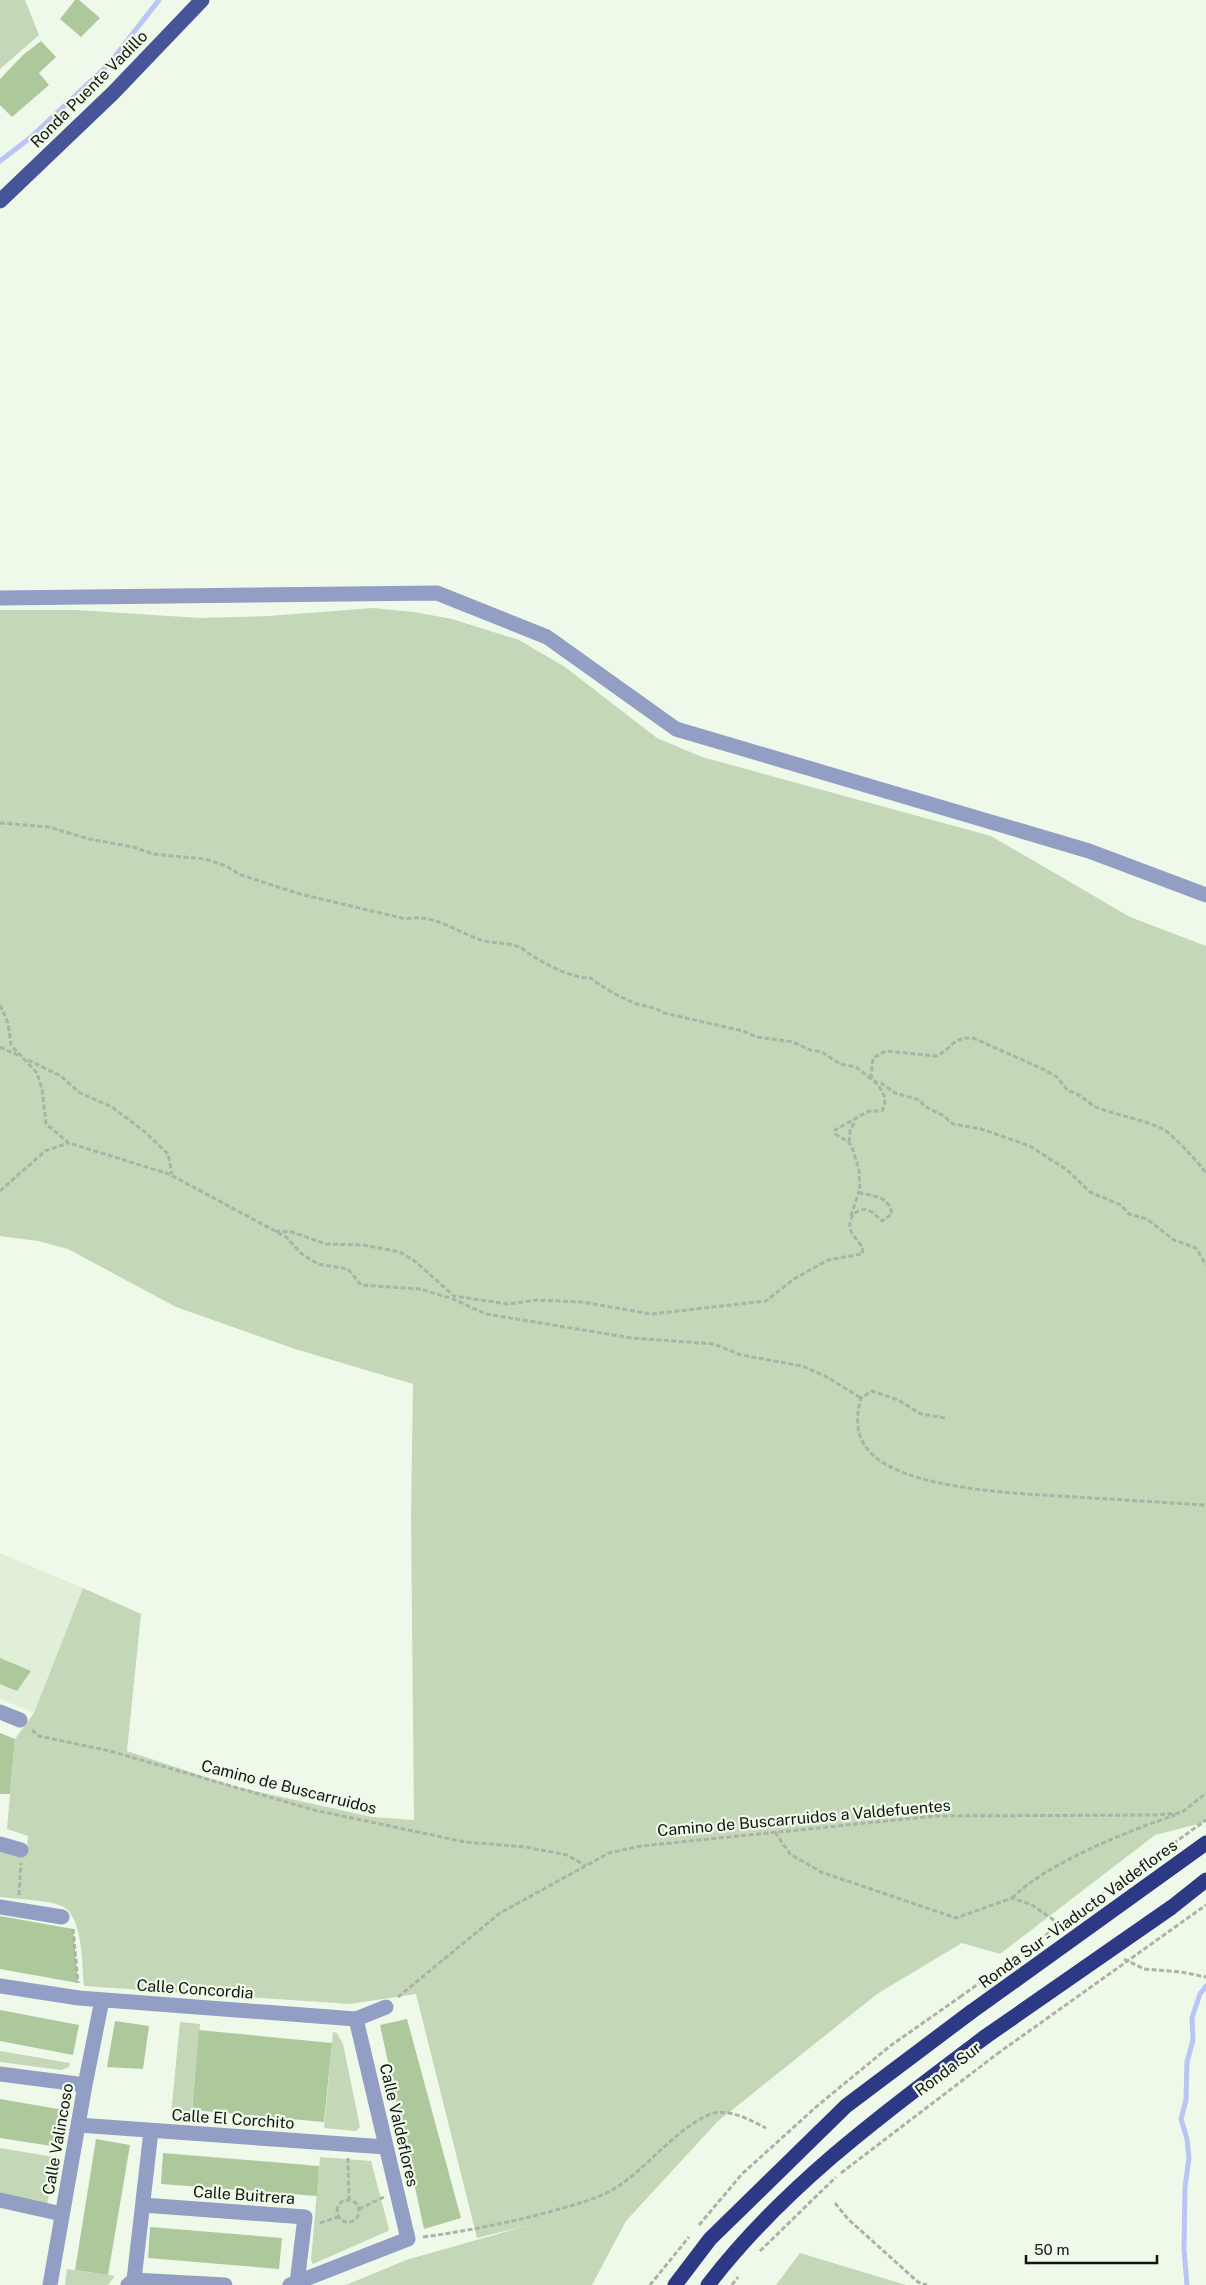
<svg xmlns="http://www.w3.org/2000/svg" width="1206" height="2285" font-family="'Public Sans',sans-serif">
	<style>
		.built { fill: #e1efd8 }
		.green { fill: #c4d7b7 }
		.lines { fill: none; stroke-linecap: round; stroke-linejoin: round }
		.stream { stroke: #b8c5f5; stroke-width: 5 }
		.building { fill: #adc89b }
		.path { stroke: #abb3a6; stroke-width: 3; stroke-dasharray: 5 2.5; stroke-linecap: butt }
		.minor { stroke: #939ec5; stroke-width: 15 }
		.major { stroke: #475598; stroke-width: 15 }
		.highway { stroke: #2e3986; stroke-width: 15 }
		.path-bridge { stroke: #abb3a6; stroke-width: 3; stroke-dasharray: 5 2.5; stroke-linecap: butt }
		.highway-bridge { stroke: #2e3986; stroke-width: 15 }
		.labels { text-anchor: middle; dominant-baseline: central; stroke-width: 4.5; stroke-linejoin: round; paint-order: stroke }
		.street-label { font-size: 16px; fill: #12150f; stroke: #eff9e9 }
	</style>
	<rect width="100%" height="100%" fill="#eff9e9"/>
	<path class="built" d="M0,1553L83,1588L34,1713L0,1699Z"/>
	<path class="green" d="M0,0H25L39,35L0,69Z
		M373,608L414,612L452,619L519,640L565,667L657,738L702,757L991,836L1130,917L1206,946V1822L1155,1835L1000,1954L962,1943L877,1994L717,2122L626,2221L592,2285H346L406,2260L529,2225L477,2238L416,1994L350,2004L84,1986C82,1966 83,1915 62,1906C49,1900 15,1899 0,1897V1851L26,1856L28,1836L7,1829L15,1739L34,1713L83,1588L141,1614L127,1751L233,1786L372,1817L414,1820L411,1516L413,1384L295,1349L176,1307L68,1249L38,1241L0,1236V610H76L200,618L269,616Z
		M180,2022L200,2024L191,2116L171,2114Z
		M333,2032L337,2033L343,2044L360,2127L356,2131L324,2128Z
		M0,2051L70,2063L69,2067L61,2070L0,2062Z
		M0,2148L54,2157L47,2206L0,2195Z
		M320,2157L371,2161L389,2229L388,2231L313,2264L311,2260Z
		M800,2253L906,2285H776Z
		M67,2269L115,2276L108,2285H65Z"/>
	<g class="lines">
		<path class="stream" d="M0,161L30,138L109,64L159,0
			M1187,2285L1184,2249L1185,2187L1189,2158L1187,2139L1181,2119L1186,2100L1187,2062L1193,2040L1192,2018L1200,1994L1206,1986"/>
	</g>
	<path class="building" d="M75,0H79L100,18L81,37L60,19Z
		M41,41L56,57L39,73L49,85L12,117L0,105V79L23,55Z
		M0,1658L31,1671L17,1691L0,1684Z
		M0,1733L15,1739L10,1794H0Z
		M0,1916L73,1929L78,1983L0,1969Z
		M0,2010L79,2025L73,2055L0,2041Z
		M407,2019L461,2218L424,2229L380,2025Z
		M115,2021L149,2026L143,2069L107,2067Z
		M199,2030L332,2043L324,2122L192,2110Z
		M0,2099L64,2110L58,2147L0,2138Z
		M96,2139L130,2145L108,2275L75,2270Z
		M163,2153L319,2166L317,2196L161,2184Z
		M150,2227L282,2238L279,2269L148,2258Z"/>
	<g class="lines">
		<path class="path" d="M0,823L49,827L89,839L133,847L153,854L205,859L226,866L241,875L300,894L406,919C434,913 456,932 481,940C493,944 507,942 519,947C523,948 527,953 531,955C549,966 571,978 591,978C601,987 625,1000 637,1004C648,1007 655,1007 664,1013L743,1031L757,1037L793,1042L810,1050L822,1052L840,1064L856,1067L875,1082L881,1083L895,1093L920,1100L924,1106L944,1116L953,1124L981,1129L1030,1146L1067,1170L1090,1192L1121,1205L1129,1214L1147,1219L1174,1240L1196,1248L1206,1265
			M0,1005L8,1023L11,1045L37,1073L42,1089L46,1124L69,1143L169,1174L275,1231L286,1237L302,1254L318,1264L348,1269L361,1285L420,1289L453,1299L486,1314L632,1338L714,1344L741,1355L802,1366L827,1377L861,1398
			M0,1047L20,1056
			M28,1060L61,1076L80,1093L112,1107L145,1132L168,1154L172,1174
			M849,1142L850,1131L855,1121
			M0,1191L45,1151L68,1143
			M851,1216L859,1191
			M275,1231L292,1232L326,1244L363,1245L400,1252L416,1262L454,1296L508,1304L537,1300L582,1302L651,1314L766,1301L794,1279L828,1260L862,1254L863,1248C859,1242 851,1234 850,1228C848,1217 859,1205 870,1211C874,1213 878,1218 882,1221L892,1214C889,1196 874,1196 860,1193L859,1170L853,1150L849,1142L835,1134V1130L869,1111H882C890,1095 879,1088 871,1076L873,1058L886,1051L935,1056C952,1051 951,1036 973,1038L1045,1070L1057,1077L1068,1091C1082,1093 1088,1105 1101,1109C1121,1116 1144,1120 1163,1129C1171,1133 1200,1164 1206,1173
			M945,1418L921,1414L898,1400L872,1391L861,1398C856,1417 855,1435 869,1451C905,1493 1038,1494 1092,1498C1130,1500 1168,1503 1206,1505
			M32,1730L39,1736L110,1751L314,1810L465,1842L526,1847L567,1855L586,1866
			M775,1832L790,1854L821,1872L956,1918L1012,1898L1032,1905L1064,1927
			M19,1895L21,1863
			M1012,1898C1047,1863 1128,1831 1175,1815
			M73,1929L78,1983
			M1124,1959L1144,1969L1181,1972L1206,1977
			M398,1997L500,1913L609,1853L641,1846L935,1816L1155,1815L1181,1813L1206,1793
			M348,2158L349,2200
			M841,2173L997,2054
			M337 2211a11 11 0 1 1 22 0a11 11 0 1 1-22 0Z
			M835,2203L848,2219L918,2282L927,2285
			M359,2209L384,2197
			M320,2223L338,2217
			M699,2225L742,2174L816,2107L890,2046L960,1997
			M423,2237C468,2231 506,2223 549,2212C573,2205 596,2200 617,2187C648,2167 672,2133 706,2116C726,2106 748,2119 766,2128
			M760,2251L836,2177
			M650,2285L689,2237
			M732,2285L738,2277"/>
		<path class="minor" d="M0,598L437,593L547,637L676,729L1089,851L1206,895
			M0,1712L20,1720
			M0,1844L21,1850
			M0,1907L62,1917
			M0,1986L79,1998L356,2019L386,2007
			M0,2074L85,2085
			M78,2125L385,2147
			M0,2200L62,2214
			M143,2205L305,2217L297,2283
			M134,2280L151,2131
			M50,2285L85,2085L102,2000
			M128,2285L134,2280L225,2285
			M290,2285L408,2239L356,2019"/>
		<path class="major" d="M0,201L113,93L202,0"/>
		<path class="highway" d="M675,2285L710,2239L846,2106L971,2012
			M708,2285C784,2186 885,2112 985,2037"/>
		<path class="path-bridge" d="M960,1997L1206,1820
			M997,2054L1206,1905"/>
		<path class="highway-bridge" d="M971,2012L1206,1843
			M985,2037L1172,1907L1206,1880"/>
	</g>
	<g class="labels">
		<g class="street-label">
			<text transform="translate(89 89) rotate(-45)">Ronda Puente Vadillo</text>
			<text transform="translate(289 1787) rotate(14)">Camino de Buscarruidos</text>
			<text transform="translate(804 1818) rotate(-5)">Camino de Buscarruidos a Valdefuentes</text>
			<text transform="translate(1078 1914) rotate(-36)">Ronda Sur - Viaducto Valdeflores</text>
			<text transform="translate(195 1989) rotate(4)">Calle Concordia</text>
			<text transform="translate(948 2069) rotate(-37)">Ronda Sur</text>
			<text transform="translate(233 2119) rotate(4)">Calle El Corchito</text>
			<text transform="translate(399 2125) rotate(77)">Calle Valdeflores</text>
			<text transform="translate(58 2139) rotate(-80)">Calle Valincoso</text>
			<text transform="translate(244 2195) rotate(4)">Calle Buitrera</text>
		</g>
	</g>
	<path d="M1026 2255v8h131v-8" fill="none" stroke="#12150f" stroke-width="2.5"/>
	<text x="1034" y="2255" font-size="15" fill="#12150f" stroke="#eff9e9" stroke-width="4" paint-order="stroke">50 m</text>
</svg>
